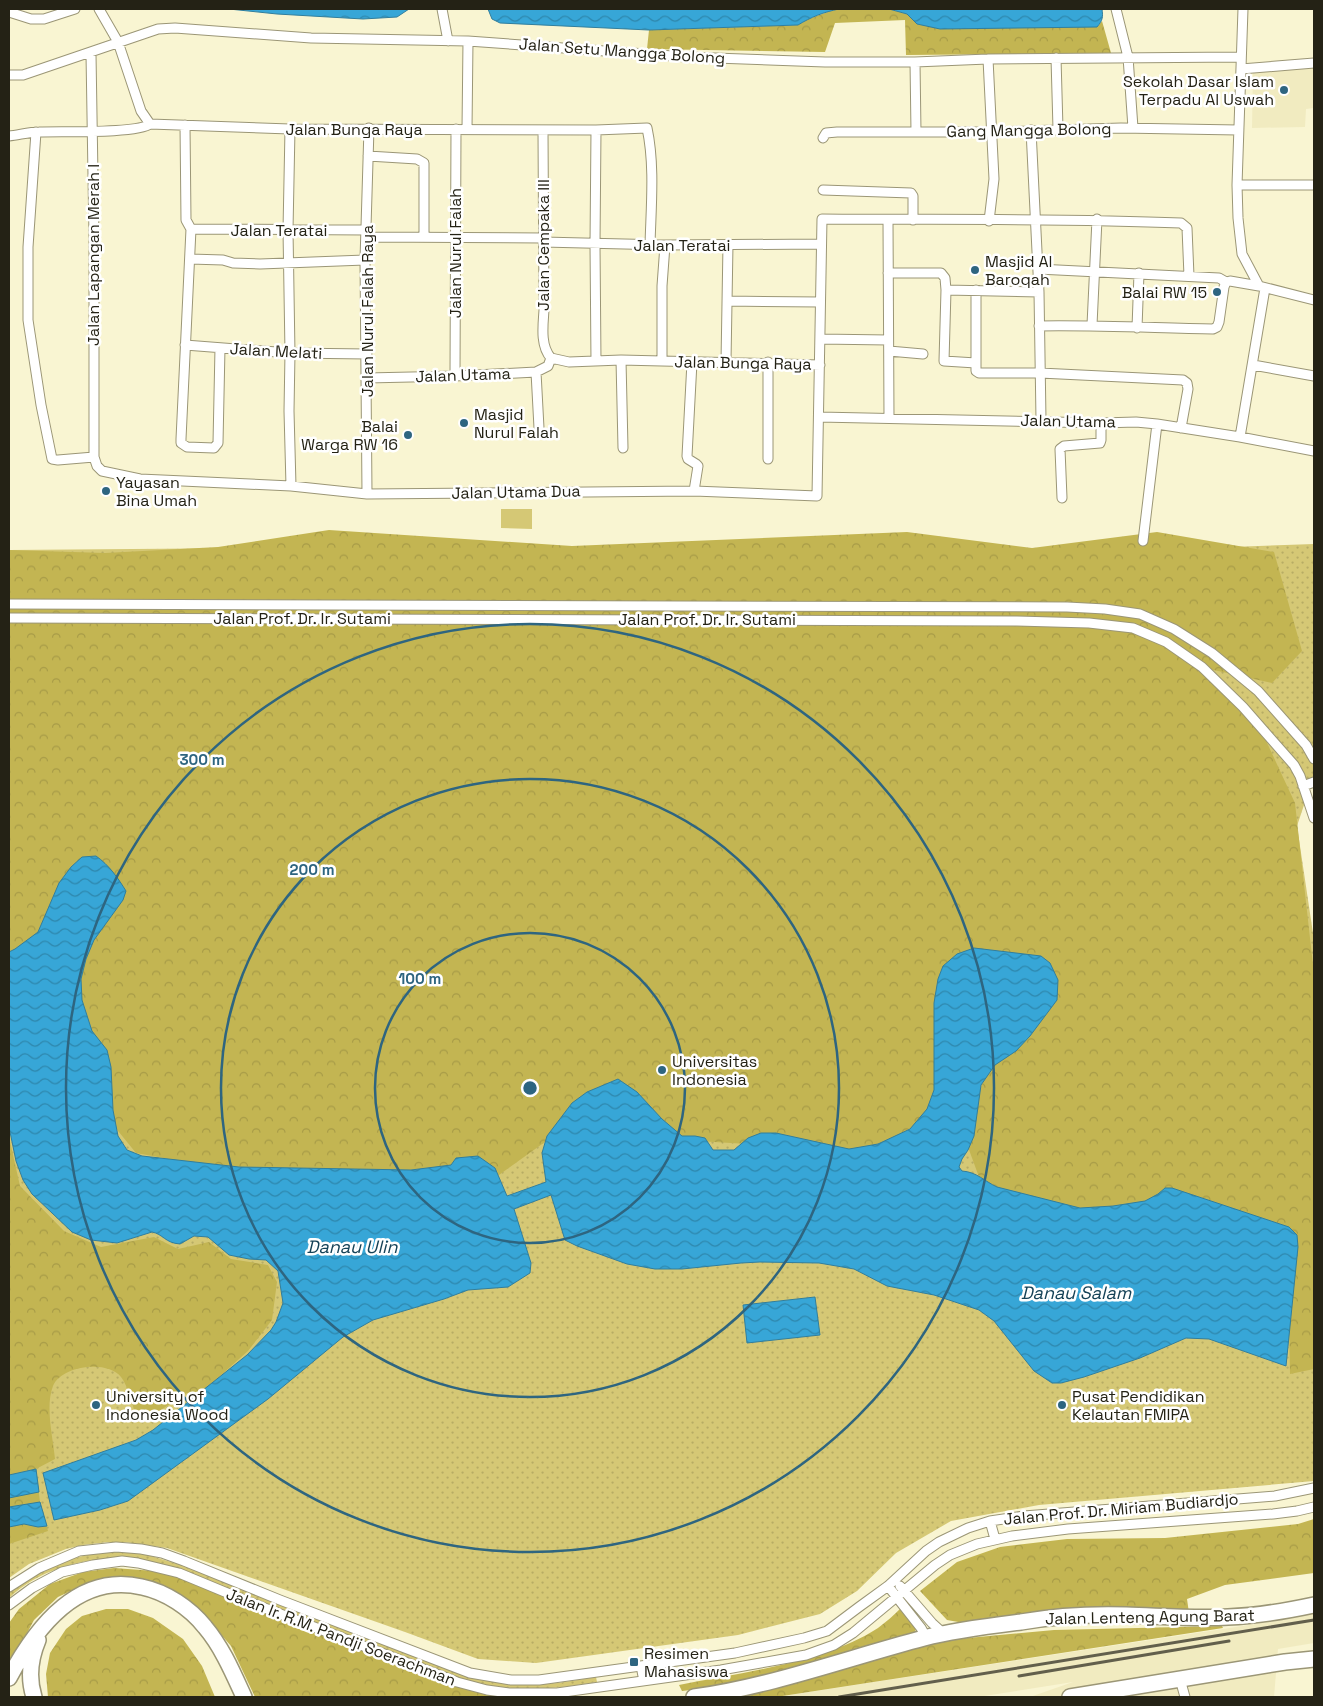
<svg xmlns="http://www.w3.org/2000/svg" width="1323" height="1706" font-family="'Space Grotesk',sans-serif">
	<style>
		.built { fill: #f1ebc0 }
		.grass { fill: url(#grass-dots) }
		.forest { fill: url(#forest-crowns) }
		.garden { fill: #d5c875 }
		.water { fill: url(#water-waves); stroke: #317e9d }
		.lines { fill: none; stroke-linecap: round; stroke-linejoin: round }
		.pedestrian-casing { stroke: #9b9676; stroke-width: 9 }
		.minor-casing { stroke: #9b9676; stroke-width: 11 }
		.primary-casing { stroke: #9b9676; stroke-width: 18 }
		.pedestrian { stroke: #fff; stroke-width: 7 }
		.minor { stroke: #fff; stroke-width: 9 }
		.primary { stroke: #fff; stroke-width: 15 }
		.rail { stroke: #625f4c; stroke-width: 3 }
		.ring { fill: none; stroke: #2e6580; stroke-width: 2.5 }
		.poi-dot { fill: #2e6580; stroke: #fff; stroke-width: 2 }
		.labels { text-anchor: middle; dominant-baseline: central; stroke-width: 5; stroke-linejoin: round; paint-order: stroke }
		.street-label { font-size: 16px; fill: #242215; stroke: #fff }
		.poi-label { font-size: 16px; fill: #242215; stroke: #fff; text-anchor: start }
		.water-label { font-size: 18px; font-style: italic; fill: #154257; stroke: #fff }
		.centre { fill: #2e6580; stroke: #fff; stroke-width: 2.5 }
		.ring-label { font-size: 15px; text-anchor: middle; font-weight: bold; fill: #2e6580; stroke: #fff; stroke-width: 5; stroke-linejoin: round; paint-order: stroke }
	</style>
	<defs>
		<pattern id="grass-dots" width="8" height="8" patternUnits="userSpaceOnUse" patternTransform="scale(1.25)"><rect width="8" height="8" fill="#d5c875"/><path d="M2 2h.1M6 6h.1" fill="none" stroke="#b7ac64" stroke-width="1.8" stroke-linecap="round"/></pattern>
		<pattern id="forest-crowns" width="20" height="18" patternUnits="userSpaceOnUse" patternTransform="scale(1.25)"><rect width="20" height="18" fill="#c3b552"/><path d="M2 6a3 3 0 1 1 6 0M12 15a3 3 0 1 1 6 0" fill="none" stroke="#a79b47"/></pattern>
		<pattern id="water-waves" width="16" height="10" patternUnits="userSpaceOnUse" patternTransform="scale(1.25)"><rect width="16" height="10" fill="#37a6d7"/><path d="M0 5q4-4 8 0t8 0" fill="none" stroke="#2e87ad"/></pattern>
	</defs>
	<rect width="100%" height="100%" fill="#f9f5d2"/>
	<path class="built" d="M1314,65V108L1306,109L1305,127L1252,128L1253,72Z
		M1314,1613V1643L1278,1649L1274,1697H1030L1073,1682L978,1697H776L1289,1619Z"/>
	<path class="grass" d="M1314,544V775L1297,826L1314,940V1481L1039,1505L951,1521L896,1553L857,1591L820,1614L738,1635L536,1663L478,1659L405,1632L167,1548L125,1542H108L83,1545L66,1549L29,1564L9,1578V550L391,547L1147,550Z
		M120,1551L148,1555L187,1567L248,1592L458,1673L531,1684L558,1683L596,1677L597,1682C549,1690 517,1692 469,1682L119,1558C79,1559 39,1570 9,1598V1593L10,1591C47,1566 75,1553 120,1551Z"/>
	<path class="forest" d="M836,9H889L907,14L917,24L1097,27L1102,21L1111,53L906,55L905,20L835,23L825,52L647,49L649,30L798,25L808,19Z
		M329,530L572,546L907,532L1032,548L1157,532L1274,552L1302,651L1272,683L1209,669L1255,717L1295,803L1314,974V1369L1290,1374L1287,1239L990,1207L961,1128L1036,973L922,1122L868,1151L681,1140L570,1124L499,1175L306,1184L136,1153L9,997V550L105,553L218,547Z
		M9,1137L20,1186L64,1231L101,1247L154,1237L178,1249L209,1242L231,1259L268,1265L277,1282L272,1320L248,1351L201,1393H187L150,1417H136C133,1406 128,1386 121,1377C108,1360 62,1365 53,1386C45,1407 53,1437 55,1459L36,1469L40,1502L48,1531L9,1544Z
		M1314,1519V1573L1225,1585L1187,1599L1189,1613L964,1623L947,1620L920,1591L957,1562L1000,1547L1067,1539L1165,1538L1298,1524Z
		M114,1568L155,1571L192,1580L441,1679L499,1697H255L231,1646L198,1608L159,1586L124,1580L88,1583L58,1597L34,1620L9,1667V1623L19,1609L50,1584L83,1572Z
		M901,1608L916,1626L915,1634L727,1686L682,1691L679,1685C742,1672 824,1663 878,1628C886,1622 894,1615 901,1608Z
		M106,1609H128L153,1618L183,1639L202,1666L215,1697H48L46,1674L50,1653L66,1629L82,1616Z
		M1222,1626L1223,1628L776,1697H745L855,1660L947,1640L1054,1630Z"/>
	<path class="garden" d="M501,509H532V529L501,528Z"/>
	<path class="water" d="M229,9H409L397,17L363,19L277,14Z
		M488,9H839C824,12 811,17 798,25L649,30L500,23L492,19Z
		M889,9H1102C1103,17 1103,20 1097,27L940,29L917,24L907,14Z
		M96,856C109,865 118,878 126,891L123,900L94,940L86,959L81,979L82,1000L92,1031L107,1050L111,1067L113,1110L118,1136L127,1150L142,1156L239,1167L411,1170L451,1165L456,1158L478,1156L495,1168L507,1196L546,1182L542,1153L547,1136L572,1103L587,1092L618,1079L637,1092L662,1119L682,1136H695L705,1138L713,1150H734L748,1138L761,1133H776L849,1149L878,1144L910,1129L927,1109L934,1090V1003L938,979L943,966L957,954L974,948L1041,956L1050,963L1058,980L1057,1000L1030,1036L1016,1051L995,1065L981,1085L974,1136L968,1150L962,1159L959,1167L962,1171C977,1172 984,1181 997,1187L1080,1208L1113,1206L1145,1201L1158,1194L1165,1188H1172L1289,1227L1297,1235L1298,1247L1286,1366L1209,1339L1186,1338L1140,1358L1084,1377L1061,1383H1052L1034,1371L994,1321L979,1310L934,1295L887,1286L854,1269L819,1263L760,1262L741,1263L682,1269H655L627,1264L577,1246L565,1240L551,1195L514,1209L531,1263L530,1273L508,1287L468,1290L444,1299L373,1320L343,1337L268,1399L128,1501L100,1510L54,1520L43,1473L136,1440L153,1430L247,1355L271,1330L276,1322L283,1303L278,1271L266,1260L249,1259L229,1255L208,1237L194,1236L180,1244C165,1243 163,1234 152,1232L117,1243L91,1240L72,1232L32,1194L23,1180L16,1161L9,1127V952L15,949L38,932L59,883L71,867L82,857Z
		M815,1297L820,1335L747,1343L743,1305Z
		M36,1469L39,1492L9,1498V1475Z
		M40,1502L47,1526L38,1527L24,1524L9,1527V1507Z"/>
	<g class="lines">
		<defs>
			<path id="pedestrian" d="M640,1666L643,1681"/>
			<path id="minor" d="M99,9L118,42L141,111L150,124L290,129L596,130L647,128C655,165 651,207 650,245
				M442,9L448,41
				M1116,9L1128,57L1133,128
				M1243,9L1237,185L1238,218L1242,254L1259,286
				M9,12L31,19H44L75,9
				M91,54L94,238V457L97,466L102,471L140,479L291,486L367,494L694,491L817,496L822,219C942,220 1061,218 1181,223L1187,228L1189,276
				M1056,58L1058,129
				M988,59L994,179L989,221
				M915,62L916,132
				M1241,69L1314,63
				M9,75H23L158,29L175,28L311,38L468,41L687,57L825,62H915L988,59L1240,57
				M185,125L186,220L191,229
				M290,129L288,230L290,353L289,411L291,486
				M467,129L468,41
				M543,130L544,310C543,325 540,346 551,358
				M596,130L595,244L596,361
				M1031,130L1039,292L1041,420
				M36,132L28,247V320L41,405L52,459L58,460L94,457
				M9,136C19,135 29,132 39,132C60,131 137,134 150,124
				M823,138L826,133L837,132H993L1121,128L1238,130
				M368,156L417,159L424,163V236
				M1237,185H1314
				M823,190L911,193L913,196V220
				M888,220L889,417
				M191,229L181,439V443L187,447L214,448L218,443L220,348
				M191,229L366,230
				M366,237L543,238
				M543,242L665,245L821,244
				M190,259L223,260L233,263L260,264L365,260
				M1038,269L1219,278L1226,282L1230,281L1259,286L1314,300
				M888,273H941L945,278L946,290
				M976,290V363L944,361L946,290L1039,292
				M727,301L820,302
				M1092,325L1097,219
				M1039,326C1097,325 1155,328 1213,329L1217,327L1219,322L1224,287L1226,282
				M1137,328L1139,273
				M820,339L888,340
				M185,345L290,353L367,354
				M889,351L923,354
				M551,358L569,362L621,360L820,365
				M621,360L623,448
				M662,361V286L665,245
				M692,362L687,456L688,459L696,464L698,466L694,491
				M726,362L728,244
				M768,362V459
				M976,363V371L979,373H1040L1183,380L1187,383L1188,389L1181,428
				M1253,365L1314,376
				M536,372L539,428
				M455,376L456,129
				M367,378L455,376L536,372L548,366L551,358
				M819,417L1101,423L1136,422L1157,424L1240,437L1314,451
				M1240,437L1265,288
				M367,494L365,260L369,128
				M1062,498L1060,449L1064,446L1100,443L1101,440V423
				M1143,541L1157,424
				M9,604L1067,607L1105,609L1140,614L1174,629L1212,653L1258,691L1306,745L1314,759
				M9,618L1017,621L1089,623L1133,628L1166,642L1202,667L1243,707L1294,765L1300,776L1314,818
				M1303,786L1314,782
				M990,1521L995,1539
				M888,1586L921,1628L926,1637
				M900,1586L932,1623L944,1634
				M9,1587L39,1568L79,1551L116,1547L141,1549L162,1553L184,1561L280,1600L470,1673L511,1680H539L735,1653L804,1638L827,1631L859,1607L888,1586L926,1551L939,1542L968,1528L990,1521L1024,1516L1275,1496L1314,1488
				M9,1605L32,1588L62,1572L93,1565L122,1561L138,1563L179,1573L249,1602L457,1682L487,1690L509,1693H557L721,1670L806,1655L834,1645L853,1633L935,1565L950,1555L977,1544L1012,1536L1068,1529L1273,1514L1297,1511L1314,1507
				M1180,1679L1185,1697"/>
			<path id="primary" d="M9,1678C36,1627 78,1572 142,1587C166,1592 190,1608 205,1627C222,1647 233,1673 244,1697
				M34,1697C28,1678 30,1659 38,1640
				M694,1697C772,1686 848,1658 924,1638C955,1630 989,1626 1021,1622C1055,1616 1092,1614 1126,1615C1160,1616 1194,1619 1228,1617C1257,1616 1286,1611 1314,1605
				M1070,1697L1285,1662L1314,1659"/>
		</defs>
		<use href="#pedestrian" class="pedestrian-casing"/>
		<use href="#minor" class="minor-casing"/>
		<use href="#primary" class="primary-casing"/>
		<use href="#pedestrian" class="pedestrian"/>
		<use href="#minor" class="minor"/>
		<use href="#primary" class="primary"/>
		<path class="rail" d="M1019,1676L1229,1641
			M839,1697L1314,1620"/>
	</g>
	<g class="ring">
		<circle cx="530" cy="1088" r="155"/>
		<circle cx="530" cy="1088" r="309"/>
		<circle cx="530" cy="1088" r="464"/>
	</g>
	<g class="poi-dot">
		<circle cx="1284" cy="90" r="5"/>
		<circle cx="975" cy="270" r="5"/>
		<circle cx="1217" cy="292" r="5"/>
		<circle cx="464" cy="423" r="5"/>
		<circle cx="408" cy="435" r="5"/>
		<circle cx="106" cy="491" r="5"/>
		<circle cx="662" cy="1070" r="5"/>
		<circle cx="96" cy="1405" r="5"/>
		<circle cx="1062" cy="1405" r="5"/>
		<rect x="629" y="1657" width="10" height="10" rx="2.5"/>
	</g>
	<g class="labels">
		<g class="street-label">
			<text transform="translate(622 51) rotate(4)">Jalan Setu Mangga Bolong</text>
			<text x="354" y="129">Jalan Bunga Raya</text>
			<text transform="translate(1029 130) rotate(-1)">Gang Mangga Bolong</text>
			<text x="279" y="230">Jalan Teratai</text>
			<text transform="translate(543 245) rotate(-90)">Jalan Cempaka III</text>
			<text x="682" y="245">Jalan Teratai</text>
			<text transform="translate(455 253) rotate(-90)">Jalan Nurul Falah</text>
			<text transform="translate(93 255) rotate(-90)">Jalan Lapangan Merah I</text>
			<text transform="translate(367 311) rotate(-90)">Jalan Nurul Falah Raya</text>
			<text transform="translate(276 351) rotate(3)">Jalan Melati</text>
			<text transform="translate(743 363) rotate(1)">Jalan Bunga Raya</text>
			<text transform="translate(463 375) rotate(-2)">Jalan Utama</text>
			<text transform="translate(1068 421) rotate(1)">Jalan Utama</text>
			<text transform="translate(516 492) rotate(-1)">Jalan Utama Dua</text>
			<text x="302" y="618">Jalan Prof. Dr. Ir. Sutami</text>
			<text x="707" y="619">Jalan Prof. Dr. Ir. Sutami</text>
			<text transform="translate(1121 1509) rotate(-5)">Jalan Prof. Dr. Miriam Budiardjo</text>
			<text transform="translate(1150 1617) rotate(-1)">Jalan Lenteng Agung Barat</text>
			<text transform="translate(341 1637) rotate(21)">Jalan Ir. R.M. Pandji Soerachman</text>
		</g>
		<g class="poi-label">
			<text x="1274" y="81" text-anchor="end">Sekolah Dasar Islam<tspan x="1274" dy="18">Terpadu Al Uswah</tspan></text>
			<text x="985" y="261">Masjid Al<tspan x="985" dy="18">Baroqah</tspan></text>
			<text x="1207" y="292" text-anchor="end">Balai RW 15</text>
			<text x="474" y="414">Masjid<tspan x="474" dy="18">Nurul Falah</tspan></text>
			<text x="398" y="426" text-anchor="end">Balai<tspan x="398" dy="18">Warga RW 16</tspan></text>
			<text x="116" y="482">Yayasan<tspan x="116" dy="18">Bina Umah</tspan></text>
			<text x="672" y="1061">Universitas<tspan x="672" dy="18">Indonesia</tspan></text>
			<text x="106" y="1396">University of<tspan x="106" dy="18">Indonesia Wood</tspan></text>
			<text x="1072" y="1396">Pusat Pendidikan<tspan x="1072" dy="18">Kelautan FMIPA</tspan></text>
			<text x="644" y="1653">Resimen<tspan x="644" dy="18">Mahasiswa</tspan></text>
		</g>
		<g class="water-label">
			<text x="352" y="1246">Danau Ulin</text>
			<text x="1076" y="1292">Danau Salam</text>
		</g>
	</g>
	<circle cx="530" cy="1088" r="8" class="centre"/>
	<g class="ring-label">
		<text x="202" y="765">300 m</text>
		<text x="312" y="875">200 m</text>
		<text x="420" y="984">100 m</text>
	</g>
	<rect width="1323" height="1706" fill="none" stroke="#242215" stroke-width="20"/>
</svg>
